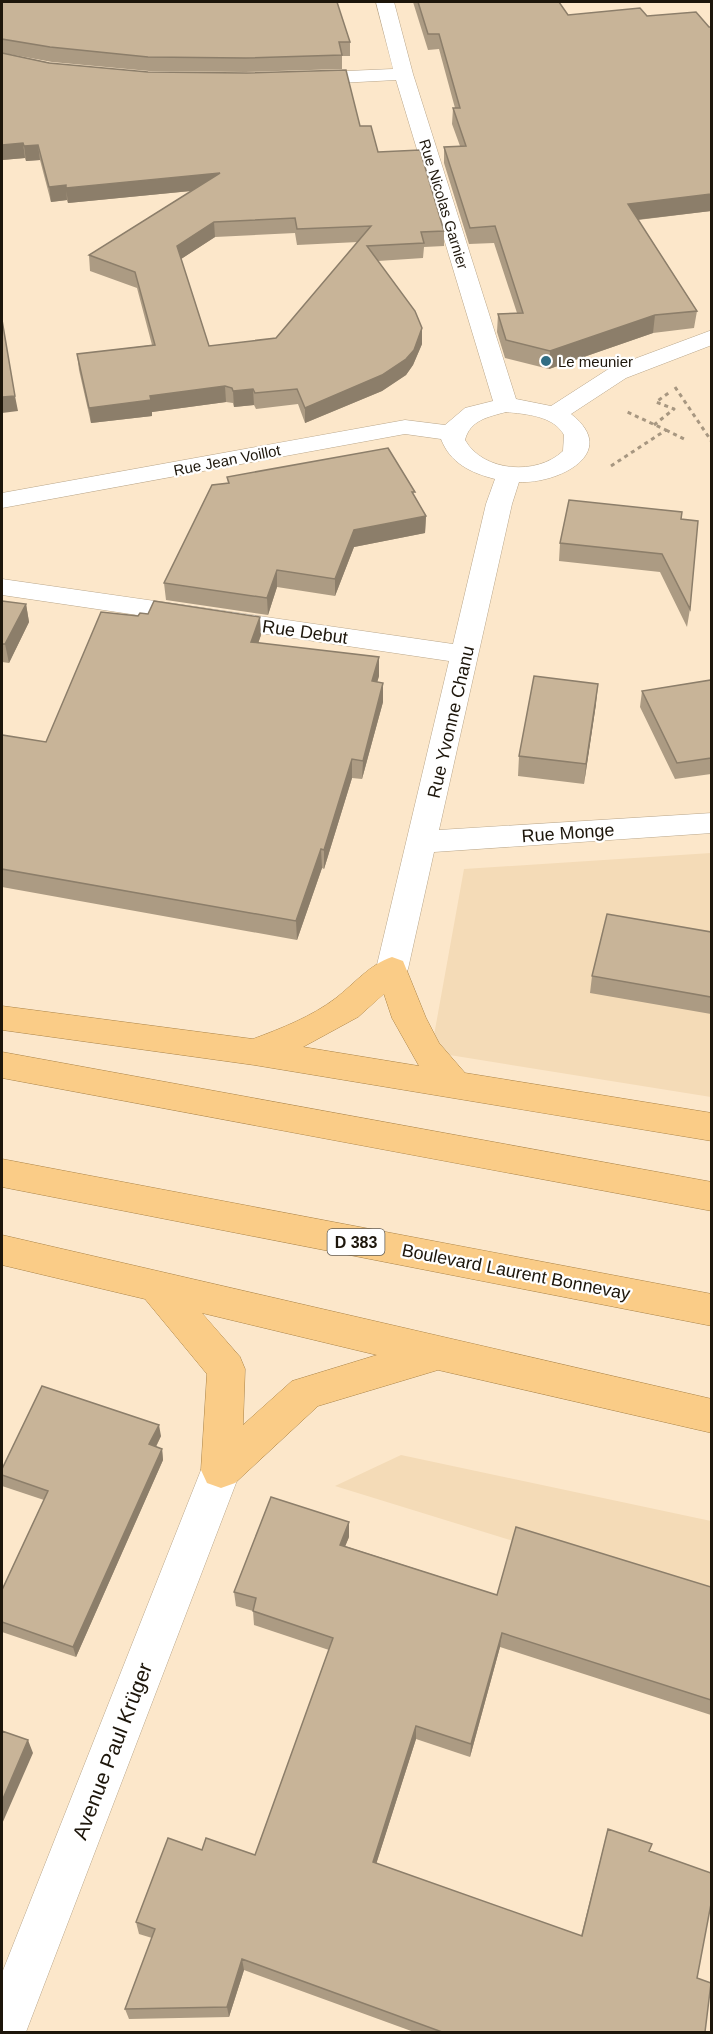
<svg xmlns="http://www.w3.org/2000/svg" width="713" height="2034" font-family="Helvetica,sans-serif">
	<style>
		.built { fill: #f4dbb7 }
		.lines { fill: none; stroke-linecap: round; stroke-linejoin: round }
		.minor-casing { stroke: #b9a68a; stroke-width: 1 }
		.trunk-casing { stroke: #ab8448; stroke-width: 1 }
		.path { stroke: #a79781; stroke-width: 3; stroke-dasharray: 4 4; stroke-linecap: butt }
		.minor { fill: #fff; fill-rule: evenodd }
		.trunk { fill: #facc87; fill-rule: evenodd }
		.wall { fill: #ac9b83; fill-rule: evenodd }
		.shaded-wall { fill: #8c7e6a }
		.building { fill: #c8b498; stroke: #8c7e6a; stroke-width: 1.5; fill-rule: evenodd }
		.poi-dot { fill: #316d84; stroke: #fff; stroke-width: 2 }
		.labels { text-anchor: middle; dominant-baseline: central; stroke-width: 4.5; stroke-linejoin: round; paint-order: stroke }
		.far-street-label { font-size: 15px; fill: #1d160b; stroke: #fff }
		.far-poi-label { font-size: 15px; fill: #1d160b; stroke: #fff; text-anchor: start }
		.shield { fill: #fff; stroke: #615c54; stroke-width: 1.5 }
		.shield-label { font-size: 16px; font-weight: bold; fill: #1d160b }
		.street-label { font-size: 18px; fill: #1d160b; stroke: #fff }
		.near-street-label { font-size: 21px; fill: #1d160b; stroke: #fff }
	</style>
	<rect width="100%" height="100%" fill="#fce7ca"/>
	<path class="built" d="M711,853V1097L431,1052L464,869Z
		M401,1455L711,1521V1602L335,1486Z"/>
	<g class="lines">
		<defs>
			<path id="minor" d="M376,2H394L413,74L516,399L551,406L610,368L712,330V345L626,378L571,414C621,453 558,484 519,482L512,504L439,830L712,813V833L434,852L408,969L403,977L392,981L381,977L376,969L449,661L2,595V579L453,644L486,504L495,479C471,473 450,463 441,439L405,434L2,508V493L405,420L445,425L465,408L493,401L396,80L301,85L292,79L301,73L393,69ZM506,412C526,414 554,416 564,435L563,451C537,476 483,472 465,440C470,420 488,417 506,412Z
				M221,1452L235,1457L241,1470L26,2032H2V1973L201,1470L207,1457Z"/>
			<path id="trunk" d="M392,957L403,961L426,1018L439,1043L465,1073L712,1113V1141L254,1065L2,1030V1006L253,1039C282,1028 311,1017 336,998C354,984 370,964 392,957ZM384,994L392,1018L419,1066L303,1047L358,1017Z
				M2,1052L712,1182V1211L2,1078Z
				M2,1159L712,1294V1326L2,1187Z
				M2,1235L712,1399V1433L438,1370L318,1406L235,1483L221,1488L207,1483L201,1470L207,1374L145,1299L2,1265ZM202,1313L356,1350L377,1355L292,1381L243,1425L245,1369L240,1357Z"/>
		</defs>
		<use href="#minor" class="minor-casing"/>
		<use href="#trunk" class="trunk-casing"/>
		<path class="path" d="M675,387L712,442
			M654,425L674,409L656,402L670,392
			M666,430L686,440
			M611,466L666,430L625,411"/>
		<use href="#minor" class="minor"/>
		<use href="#trunk" class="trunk"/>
	</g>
	<path class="wall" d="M2,2L350,42V56H342V69L245,72L149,71L52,62L3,53L360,126L378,152L444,231V246L424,247L423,258L378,261L422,328V344L413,365L406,375L382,391L305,423L298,404L256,409L254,405L234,407L233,403L226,402L152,412V416L91,423L79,370L77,354L152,345L137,288L90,271L89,255L191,191L68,203L67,200L51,202L40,160L26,161L25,158L2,160ZM295,233L297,245L358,242L276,338L209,346L181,259L215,237Z
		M413,2H559L568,15L711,211L638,220L697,311L694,328L653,333L549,369L505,358L497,332L498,314L517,313L494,243L469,244L444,163V147L460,146L452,124L453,108H455L439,49L428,50Z
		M227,477L415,497L426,516L425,533L354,547L335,596L277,587L268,615L166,600L164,583L228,483Z
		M681,519L690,609L687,627L660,572L559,561L560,543Z
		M2,601L26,604L29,622L9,663L2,662Z
		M261,635L258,643L379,657V676L377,682L383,683V702L362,779L352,778L324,869L322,868L297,940L2,887V735L46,742Z
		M711,680V774L675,779L640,707L642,691Z
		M596,704L584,784L518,776L519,756Z
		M711,932V1014L590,993L592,976Z
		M161,1436L156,1447L162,1449L163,1460L76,1657L2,1632V1590L44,1500L2,1486V1469Z
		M349,1537L345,1546L497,1595L711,1587V1715L500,1647L470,1757L416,1739L376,1864L581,1936L608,1829L649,1851L697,1978L705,2032H414L244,1970L229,2017L129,2019L125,2009L152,1938L139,1934L136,1922L202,1850L255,1855L329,1650L254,1625L253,1611L236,1606L234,1592Z"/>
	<path class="shaded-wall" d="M23,143L25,158L2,160V145Z
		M38,145L40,160L26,161L24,146Z
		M220,173L221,188L68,203L66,188Z
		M66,185L67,200L51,202L49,187Z
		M711,194V211L626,221L628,204Z
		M214,222L215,237L178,261L177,246Z
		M655,315L653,333L549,369L550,351Z
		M422,328V344L413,365L406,375L382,391L305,423V408Z
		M225,386L226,402L152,412V416L91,423L89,408L150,396Z
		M253,389L254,405L234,407L233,391Z
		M15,396L18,411L2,413V397Z
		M426,516L425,533L354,547L335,596V579L354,530Z
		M277,570V587L268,615L267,598Z
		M26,604L29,622L9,663L5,644Z
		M260,617L261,635L252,661L251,642Z
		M379,657V676L372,700V681Z
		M383,683V702L362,779L363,761Z
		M598,684L596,704L584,784L586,764Z
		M352,759V778L324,869V850Z
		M321,849L322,868L297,940L296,921Z
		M159,1425L161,1436L151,1456L149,1444Z
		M162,1449L163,1460L76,1657L73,1647Z
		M349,1522V1537L340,1559V1545Z
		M502,1633L500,1647L470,1757L471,1744Z
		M416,1726V1739L373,1874V1862Z
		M28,1740L33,1753L2,1824V1801Z
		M242,1959L244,1970L229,2017L227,2007Z"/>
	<path class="building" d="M2,2H337L350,42H339L342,55L245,58L148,57L50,47L2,39Z
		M418,2H559L568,15L640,8L647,16L696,12L709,27H711V194L628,204L697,311L655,315L550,351L506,340L498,314L523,313L495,226L470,228L444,147L466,146L453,108H460L439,34H428Z
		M2,53L49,63L148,72L247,73L346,70L360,126H371L378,152L420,150L444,231L421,232L424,243L367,246L415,311L422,328L414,350L406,359L382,375L305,408L297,389L255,393L253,389L233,391L232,388L225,386L150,396L151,400L89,408L77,354L155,345L135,272L89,255L220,173L66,188V185L49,187L38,145L24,146L23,143L2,145ZM295,218L297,229L371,226L276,338L209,346L177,246L214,222Z
		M2,320L15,396L2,397Z
		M388,448L415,492H412L426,516L354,530L335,579L277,570L267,598L164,583L212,485L229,483L227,477Z
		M569,500L682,512L681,519L698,521L690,609L662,554L560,543Z
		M2,601L26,604L5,644H2Z
		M154,601L260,617L251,642L379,657L372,681L383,683L363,761L352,759L324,850L321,849L296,921L2,869V735L46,742L101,612L138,616L140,613L148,614Z
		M534,676L598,684L586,764L519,756Z
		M711,680V758L677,763L642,691Z
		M607,914L711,932V997L592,976Z
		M42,1386L159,1425L149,1444L162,1449L73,1647L2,1622V1590L48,1491L2,1475V1469Z
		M271,1497L349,1522L340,1545L497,1595L516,1527L711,1587V1700L502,1633L471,1744L416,1726L373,1862L582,1936L608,1829L652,1844L649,1851L711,1873V1904L697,1978L711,1983L705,2032H442L242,1959L227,2007L125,2009L155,1929L136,1922L168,1838L202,1850L206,1838L255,1855L333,1638L253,1611L256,1598L234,1592Z
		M2,1731L28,1740L2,1801Z"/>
	<circle class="poi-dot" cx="546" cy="361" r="6"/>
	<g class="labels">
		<g class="far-street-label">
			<text transform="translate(444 204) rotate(73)">Rue Nicolas Garnier</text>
			<text transform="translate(227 460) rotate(-11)">Rue Jean Voillot</text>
		</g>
		<g class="far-poi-label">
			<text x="558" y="361">Le meunier</text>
		</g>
		<rect class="shield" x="327.5" y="1229" width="57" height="26" rx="4.5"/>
		<g class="shield-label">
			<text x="356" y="1242">D 383</text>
		</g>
		<g class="street-label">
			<text transform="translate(305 632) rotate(8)">Rue Debut</text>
			<text transform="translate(451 722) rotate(-77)">Rue Yvonne Chanu</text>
			<text transform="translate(568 833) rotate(-4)">Rue Monge</text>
			<text transform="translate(516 1272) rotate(11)">Boulevard Laurent Bonnevay</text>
		</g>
		<g class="near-street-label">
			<text transform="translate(112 1751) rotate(-69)">Avenue Paul Krüger</text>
		</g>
	</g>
	<rect width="713" height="2034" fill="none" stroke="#1d160b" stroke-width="6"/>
</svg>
